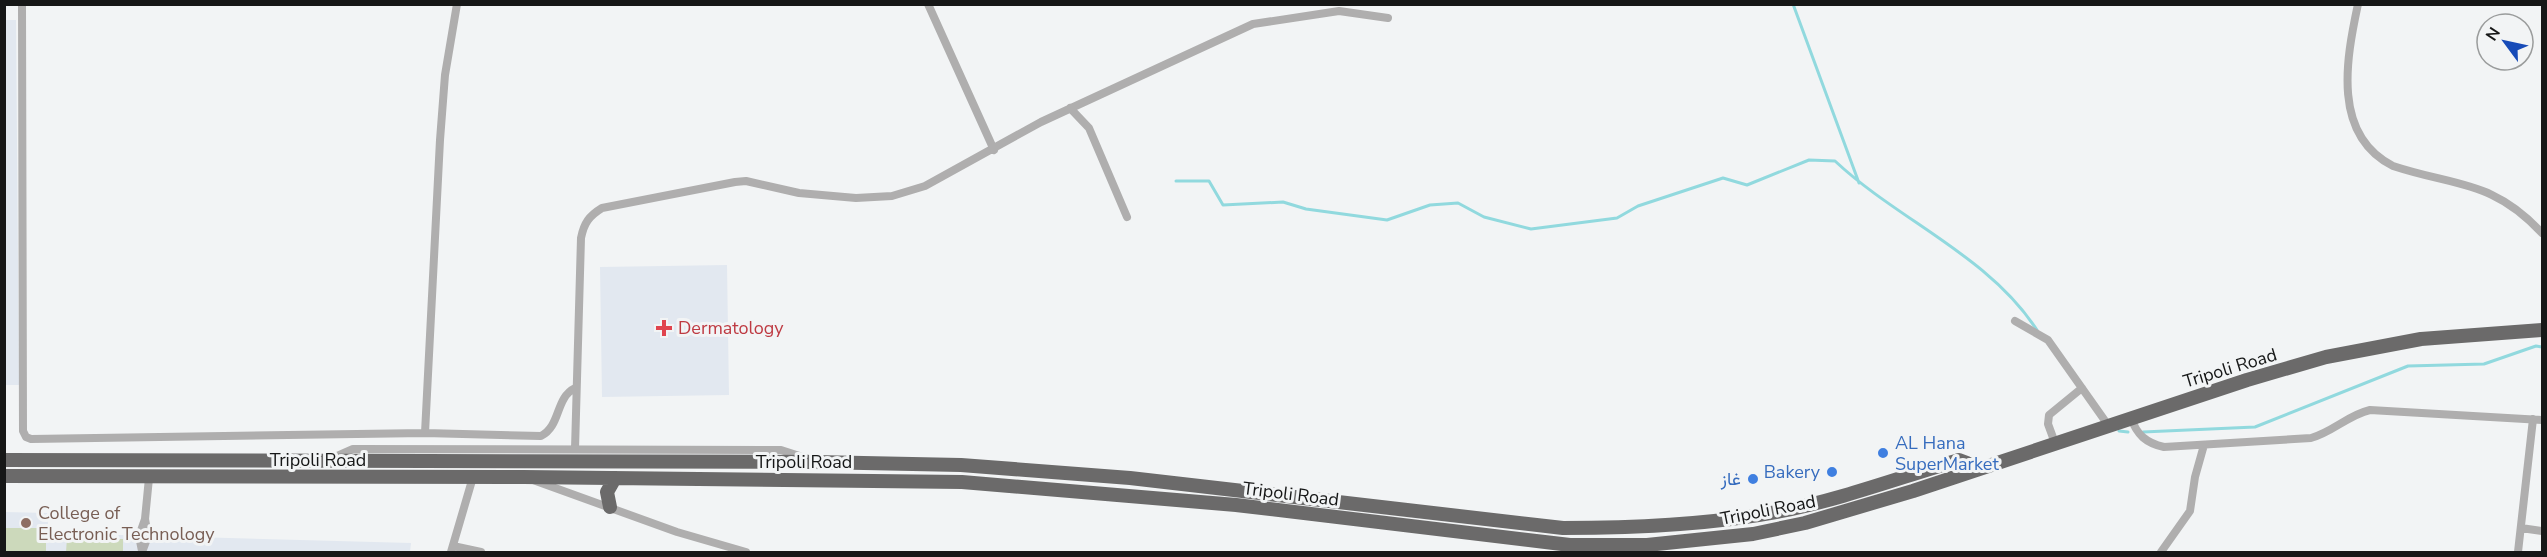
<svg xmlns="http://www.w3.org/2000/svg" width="2547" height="557" font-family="'Nunito Sans',Vazirmatn,sans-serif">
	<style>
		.built { fill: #e2e8f0 }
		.grass { fill: #ccd9bb }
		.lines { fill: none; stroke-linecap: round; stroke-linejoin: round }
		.stream { stroke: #91d9de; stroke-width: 3 }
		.minor { stroke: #afaeae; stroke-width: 8 }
		.trunk { stroke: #6b6a6a; stroke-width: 14 }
		.health-dot { fill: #e0444e; stroke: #f2f4f5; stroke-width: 2 }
		.shop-dot { fill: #3f7fe0; stroke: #f2f4f5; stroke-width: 2 }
		.education-dot { fill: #8d6e63; stroke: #f2f4f5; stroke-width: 2 }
		.labels { text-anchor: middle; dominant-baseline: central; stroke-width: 6; stroke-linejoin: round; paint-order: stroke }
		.health-label { font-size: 18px; fill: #be3a42; stroke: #f2f4f5; text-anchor: start }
		.street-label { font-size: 18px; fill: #161717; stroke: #f2f4f5 }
		.shop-label { font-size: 18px; fill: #366cbe; stroke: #f2f4f5; text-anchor: end }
		.education-label { font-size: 18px; fill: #785e54; stroke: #f2f4f5; text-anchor: start }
	</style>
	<rect width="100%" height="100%" fill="#f2f4f5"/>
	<path class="built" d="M4,20H16L19,385H5Z
		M727,265L729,395L602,397L600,267Z
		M5,512L48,513V533L411,543L410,552H5Z"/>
	<path class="grass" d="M5,528H46V552H5Z
		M67,538L123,539V552H66Z"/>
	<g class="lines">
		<path class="stream" d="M1793,4L1859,183
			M1176,181H1209L1223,205L1283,202L1306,209L1387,220L1430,205L1458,203L1484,217L1531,229L1617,218L1638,206L1723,178L1747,185L1809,160L1835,161C1899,221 1988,255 2037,330
			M2119,431L2128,432
			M2143,432L2255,427L2408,366L2484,364L2536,346L2542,347"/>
		<path class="minor" d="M22,4L23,431L26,437L31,439L425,433L541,436C561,426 555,398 575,388
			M928,4L994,150
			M2358,4C2346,60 2332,135 2393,166C2457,187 2493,180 2542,233
			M1070,108L1089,128L1127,217
			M2015,321L2048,340L2108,425
			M2131,418C2137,435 2146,443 2164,447L2311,438C2333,432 2348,415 2370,410L2542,420
			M425,433L440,140L445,75L457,4
			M2055,443L2048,424L2049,415L2082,388
			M575,449L581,238C584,223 589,216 602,208L735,182L746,181L799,193L856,198L892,196L925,186L1041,122L1253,24L1339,11L1388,18
			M328,460L353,449L781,450L809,459
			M533,480L677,532L746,552
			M2521,528L2542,531
			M453,546L481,552
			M142,551L139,536L145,519L149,478
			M142,552L148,536L145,519
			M451,552L473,477
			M2161,552L2190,511L2195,477L2204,445
			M2518,552L2533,419"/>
		<path class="trunk" d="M4,460L815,462L961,465L1130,478L1563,528C1636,528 1710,525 1782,511C1842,499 1901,477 1959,460L1967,463L1974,470
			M4,476L524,477L962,482L1236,505L1570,545H1647L1753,534L1805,523L1913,491L2247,380L2326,357L2421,339L2542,330
			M610,507L607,492L615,478"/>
	</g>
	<path class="health-dot" d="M661 319h6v6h6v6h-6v6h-6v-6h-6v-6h6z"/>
	<g class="shop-dot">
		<circle cx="1883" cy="453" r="6"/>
		<circle cx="1832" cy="472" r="6"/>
		<circle cx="1753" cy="479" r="6"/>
	</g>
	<circle class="education-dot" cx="26" cy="523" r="6"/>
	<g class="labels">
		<g class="health-label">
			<text x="678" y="328">Dermatology</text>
		</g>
		<g class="street-label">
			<text transform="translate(2230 368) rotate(-17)">Tripoli Road</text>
			<text x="318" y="460">Tripoli Road</text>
			<text x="804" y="462">Tripoli Road</text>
			<text transform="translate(1291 494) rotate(7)">Tripoli Road</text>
			<text transform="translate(1768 510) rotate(-11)">Tripoli Road</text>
		</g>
		<g class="shop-label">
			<text x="1895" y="443" text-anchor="start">AL Hana<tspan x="1895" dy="21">SuperMarket</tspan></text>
			<text x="1820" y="472">Bakery</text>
			<text x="1741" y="479">غاز</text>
		</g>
		<g class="education-label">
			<text x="38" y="513">College of<tspan x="38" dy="21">Electronic Technology</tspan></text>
		</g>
	</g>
	<rect width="2547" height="557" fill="none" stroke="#161717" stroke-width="12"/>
	<g transform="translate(2505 42) rotate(303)"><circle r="28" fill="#f2f4f5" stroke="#9a9c9c" stroke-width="1.5"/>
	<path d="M0-4.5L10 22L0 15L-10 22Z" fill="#174bb8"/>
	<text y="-9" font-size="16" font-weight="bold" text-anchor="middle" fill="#161717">N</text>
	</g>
</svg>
